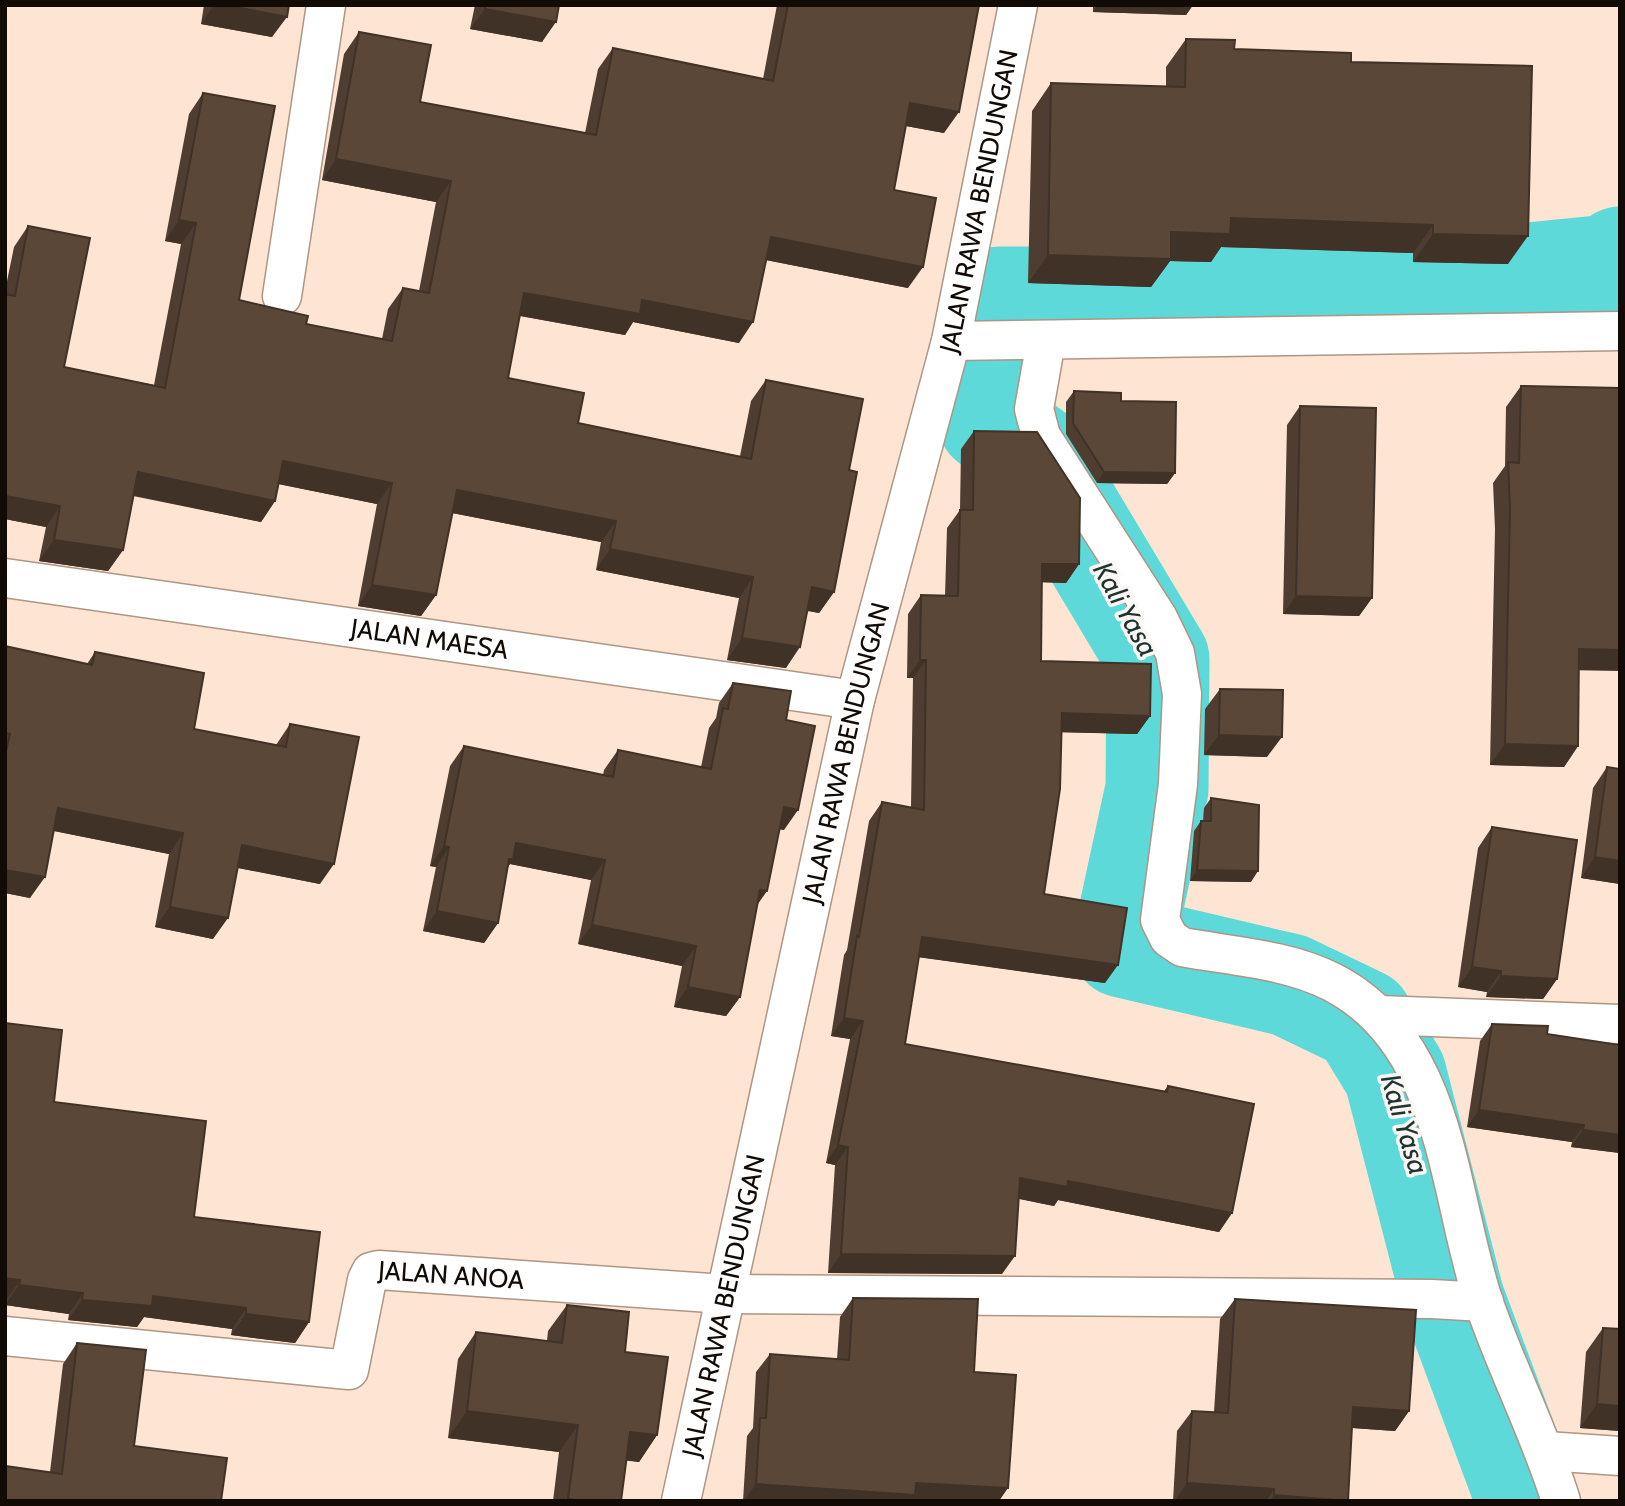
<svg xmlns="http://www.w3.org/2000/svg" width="1625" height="1506" font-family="Cabin,sans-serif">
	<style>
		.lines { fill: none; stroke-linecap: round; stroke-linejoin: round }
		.river { stroke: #5dd9d9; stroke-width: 103 }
		.minor-casing { stroke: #ad9685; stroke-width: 41 }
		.minor { stroke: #fff; stroke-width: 38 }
		.wall { fill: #4e3d30 }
		.shaded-wall { fill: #403227 }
		.building { fill: #5b4738; stroke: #403227; stroke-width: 2 }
		.labels { text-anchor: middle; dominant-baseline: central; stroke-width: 7; stroke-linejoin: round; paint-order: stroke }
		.street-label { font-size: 26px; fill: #120b05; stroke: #fcf7f3 }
		.water-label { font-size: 28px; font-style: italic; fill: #1e3434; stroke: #fcf7f3 }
	</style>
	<rect width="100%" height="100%" fill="#fee5d3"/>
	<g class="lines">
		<path class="river" d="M1528,1501L1453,1299L1395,1074L1362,1020L1289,985L1123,946L1157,789L1158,659L1036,455L989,421L1000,298H1287L1609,266L1620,258"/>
		<defs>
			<g id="minor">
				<path d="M282,296L326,5"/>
				<path d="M951,341L1620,331"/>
				<path d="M1046,341L1034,409L1041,436L1158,618L1175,653L1182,694L1178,784L1160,920L1169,938L1182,947C1231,956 1287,959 1332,982C1449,1042 1447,1193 1484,1303C1507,1370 1540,1433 1561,1501"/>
				<path id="s1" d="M5,578L855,700"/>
				<path d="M1379,1015L1620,1024"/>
				<path id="s2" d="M5,1336L349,1370L367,1280L371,1272L379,1270L725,1294L1432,1299L1484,1302"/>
				<path d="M1546,1451L1620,1456"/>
				<path id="s3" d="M681,1501L855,700L951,341L1018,5"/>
			</g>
		</defs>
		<use href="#minor" class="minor-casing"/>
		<use href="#minor" class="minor"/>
	</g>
	<path class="wall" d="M204,5H289L272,37L201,24Z
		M475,5H559L542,42L470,29Z
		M777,5H979L944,133L906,126L894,190L908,288L766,260L739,343L633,322L625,335L520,316L508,378L578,423L740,456L751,401L766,380L849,470L834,592L819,613L807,611L786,668L727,660L739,598L596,570L601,542L452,513L436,595L421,616L358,606L377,504L279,484L275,501L261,522L133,496L123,550L108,571L39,561L46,527L5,519V291L14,247L28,226L64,367L154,385L181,244L165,241L189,114L203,93L239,300L306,324L382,339L388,309L403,288L419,291L436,202L322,180L344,54L359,32L420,102L585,133L598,69L613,48L763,79Z
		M1093,5H1193L1186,15L1093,12Z
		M1186,39L1234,49L1351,62L1508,264L1413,262V253L1221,247L1211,262L1170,261L1151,287L1028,283L1032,111L1051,83L1166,87V67Z
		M1521,386L1579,670L1578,746L1564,767L1490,765L1495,529L1493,483L1505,466L1506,407Z
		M1074,391L1121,401L1175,473L1167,484L1097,483L1066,434V402Z
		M1300,406L1372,598L1359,616L1283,614L1287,425Z
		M974,431L1079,564L1066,583L1042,582L1041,661L1150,716L1137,734L1061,732L1044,894L1105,983L919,957L905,1044L1164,1091L1168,1086L1232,1213L1219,1232L1058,1200L1054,1206L1019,1199L1002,1274L828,1273L835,1165L826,1163L850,1039L831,1036L844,955L847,950L869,821L882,802L911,808L913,678H907L908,614L921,595L945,596L947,528L960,510L961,449Z
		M5,646L87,664L95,652L194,729L276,745L290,724L320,884L238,868L213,939L155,927L169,854L54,831L30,898L5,893Z
		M733,683L786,720L784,830L779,829L757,906L740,997L726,1016L674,1007L682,966L578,944L591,880L510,864L508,867L498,923L484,943L423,931L436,867L430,866L450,766L464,746L603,775L604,770L618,750L701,767L709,728L716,718L719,703Z
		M1220,689L1267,757L1204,755L1205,709Z
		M1607,767L1620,884L1581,878L1593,788Z
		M1211,798L1251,882L1190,881L1194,831L1201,821H1203L1204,808Z
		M1492,827L1557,979L1543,999L1486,997L1487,992L1458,987L1478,848Z
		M1492,1024L1547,1034L1620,1153L1571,1147L1572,1142L1467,1127L1480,1041Z
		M54,1102L194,1217L309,1322L295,1343L231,1335L232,1329L144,1317L137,1327L68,1320L69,1314L5,1305Z
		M853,1298L974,1372L999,1501H743L747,1436L753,1428L756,1372L770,1354L837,1359L840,1317Z
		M1235,1299L1409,1411L1395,1431L1352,1428L1348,1501H1173L1177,1431L1192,1411L1214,1412L1220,1319Z
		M567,1305L625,1352L657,1435L639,1462L626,1460L621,1501H553L559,1452L448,1438L458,1359L476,1332L547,1341L548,1331Z
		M1603,1328L1620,1329V1431L1580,1428L1586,1352Z
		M77,1343L134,1446L221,1501L50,1472L63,1364Z"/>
	<path class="shaded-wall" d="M214,5H226L287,17L272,37L201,24Z
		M1098,5H1193L1186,15L1093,12Z
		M485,9L556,22L542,42L470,29Z
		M910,103L959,112L944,133L895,124Z
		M336,159L451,181L436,202L322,180Z
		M1231,218L1433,225L1413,253L1221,247L1211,262L1170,261L1151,287L1028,283L1048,255L1171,232Z
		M179,220L196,223L181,244L165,241Z
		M1433,234L1528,236L1508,264L1413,262Z
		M771,237L923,267L908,288L756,258Z
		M524,293L642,300L753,322L739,343L633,322L625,335L510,314Z
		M283,461L392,483L377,504L268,482Z
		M138,472L275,501L261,522L123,493Z
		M1104,472L1175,473L1167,484L1097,483Z
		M457,490L616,521L601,542L442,511Z
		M5,496L60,506L46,527L5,519Z
		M54,540L123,550L108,571L39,561Z
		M610,549L753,577L739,598L596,570Z
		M1042,564H1079L1066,583L1030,582Z
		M372,585L436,595L421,616L358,606Z
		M812,587L834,592L819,613L797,608Z
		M1296,596L1372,598L1359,616L1283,614Z
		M742,638L800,647L786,668L727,660Z
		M1579,649L1620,650V671L1565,670Z
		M920,660H926L913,678H907Z
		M1062,713L1150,716L1137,734L1049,732Z
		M1219,735L1282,737L1267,757L1204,755Z
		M1505,744L1578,746L1564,767L1490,765Z
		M784,807L798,810L784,830L770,827Z
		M58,808L183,833L169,854L44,829Z
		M516,843L605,860L591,880L510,864L499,879Z
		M242,845L334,864L320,884L228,866Z
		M444,846L449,847L436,867L430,866Z
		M1595,857L1620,861V884L1581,878Z
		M5,870L45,877L30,898L5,893Z
		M1197,870L1258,871L1251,882L1190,881Z
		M760,890L767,891L753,911Z
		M170,907L228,918L213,939L155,927Z
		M437,911L498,923L484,943L423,931Z
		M592,925L696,946L682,966L578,944Z
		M922,937L1118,965L1105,983L910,956Z
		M1472,967L1501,971L1487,992L1458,987Z
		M1501,976L1557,979L1543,999L1486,997Z
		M688,987L740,997L726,1016L674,1007Z
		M844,1018L863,1021L850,1039L831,1036Z
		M1479,1110L1584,1125L1572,1142L1467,1127Z
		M1583,1130L1620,1135V1153L1571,1147Z
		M838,1145L848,1147L835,1165L826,1163Z
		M1020,1178L1068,1181L1232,1213L1219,1232L1058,1200L1054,1206L1007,1196Z
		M841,1254L1015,1256L1002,1274L828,1273Z
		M5,1278L20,1280L6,1300H5Z
		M19,1285L83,1293L69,1314L5,1305Z
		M153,1296L246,1308L232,1329L144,1317L137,1327L68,1320L82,1300Z
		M246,1314L309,1322L295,1343L231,1335Z
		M1597,1404L1620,1406V1431L1580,1428Z
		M1353,1407L1409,1411L1395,1431L1339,1427Z
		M467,1411L578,1425L559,1452L448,1438Z
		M630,1432L657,1435L639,1462L612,1459Z
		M916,1483L1008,1488L999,1501H744L756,1484Z
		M1187,1483L1274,1489L1266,1501H1175Z
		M1274,1495L1348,1501H1270Z"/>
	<path class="building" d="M226,5H289L287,17Z
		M485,5H559L556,22L485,9Z
		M788,5H979L959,112L910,103L894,190L936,198L923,267L771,237L753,322L642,300L640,314L524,293L508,378L584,393L578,423L751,459L766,380L863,399L849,470L857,472L834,592L812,587L800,647L742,638L753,577L610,549L616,521L457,490L436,595L372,585L392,483L283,461L275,501L138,472L123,550L54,540L60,506L5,496V294L15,296L28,226L90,238L64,367L165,388L196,223L179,220L203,93L275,106L239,300L308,316L306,324L392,341L403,288L429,293L451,181L336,159L359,32L431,45L420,102L596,135L613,48L773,81Z
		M1186,39L1235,40L1234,49L1351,53V62L1532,66L1528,236L1433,234V225L1231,218L1230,234L1171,232V259L1048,255L1051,83L1185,87Z
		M1521,386L1620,388V650L1579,649L1578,746L1505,744L1510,508L1508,462L1519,463Z
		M1074,391L1121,393V401L1176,402L1175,473L1104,472L1073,423Z
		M1300,406L1376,408L1372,598L1296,596Z
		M974,431L1037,432L1080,498L1079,564H1042L1041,661L1151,664L1150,716L1062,713L1060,789L1044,894L1127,908L1118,965L922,937L905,1044L1167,1092L1168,1086L1254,1104L1232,1213L1068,1181L1067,1187L1020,1178L1015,1256L841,1254L848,1147L838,1145L863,1021L844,1018L857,936L859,937L882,802L924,810L926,660H920L921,595L958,596L960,510H973Z
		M5,646L92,665L95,652L204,673L194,729L286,747L290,724L359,737L334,864L242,845L228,918L170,907L183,833L58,808L45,877L5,870V755L10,734L5,733Z
		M733,683L791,691L786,720L815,726L798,810L784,807L767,891L760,890L740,997L688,987L696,946L592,925L605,860L516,843L513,859H509L498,923L437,911L449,847L444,846L464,746L613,777L618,750L711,769L723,708L728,709Z
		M1220,689L1283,690L1282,737L1219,735Z
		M1607,767L1620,769V861L1595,857Z
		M1211,798L1259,805L1258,871L1197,870L1201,821H1211Z
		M1492,827L1577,840L1557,979L1501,976V971L1472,967Z
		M5,1023L62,1030L54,1102L206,1121L194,1217L320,1232L309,1322L246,1314V1308L153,1296L152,1306L82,1300L83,1293L19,1285L20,1280L5,1278Z
		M1492,1024L1548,1026L1547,1034L1620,1045V1135L1583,1130L1584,1125L1479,1110Z
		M853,1298L978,1299L974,1372L1016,1375L1008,1488L916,1483L915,1495L756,1484L760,1418H766L770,1354L849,1360Z
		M1235,1299L1416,1310L1409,1411L1353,1407L1348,1501L1274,1495V1489L1187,1483L1192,1411L1228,1413Z
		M567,1305L629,1312L625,1352L668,1357L657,1435L630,1432L621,1501H585L568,1499L578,1425L467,1411L476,1332L562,1343Z
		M1603,1328L1620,1329V1406L1597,1404Z
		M77,1343L146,1350L134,1446L227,1458L221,1501H5V1466L62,1474Z"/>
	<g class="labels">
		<g class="street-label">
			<text stroke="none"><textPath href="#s3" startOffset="1334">JALAN RAWA BENDUNGAN</textPath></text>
			<text stroke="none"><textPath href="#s1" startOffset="429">JALAN MAESA</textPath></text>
			<text stroke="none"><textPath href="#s3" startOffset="766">JALAN RAWA BENDUNGAN</textPath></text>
			<text stroke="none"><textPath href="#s2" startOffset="527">JALAN ANOA</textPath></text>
			<text stroke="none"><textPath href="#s3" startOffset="200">JALAN RAWA BENDUNGAN</textPath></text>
		</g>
		<g class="water-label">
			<text transform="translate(1126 609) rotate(61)">Kali Yasa</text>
			<text transform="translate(1405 1124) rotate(73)">Kali Yasa</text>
		</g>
	</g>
	<rect width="1625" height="1506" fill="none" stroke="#120b05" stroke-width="14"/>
</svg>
